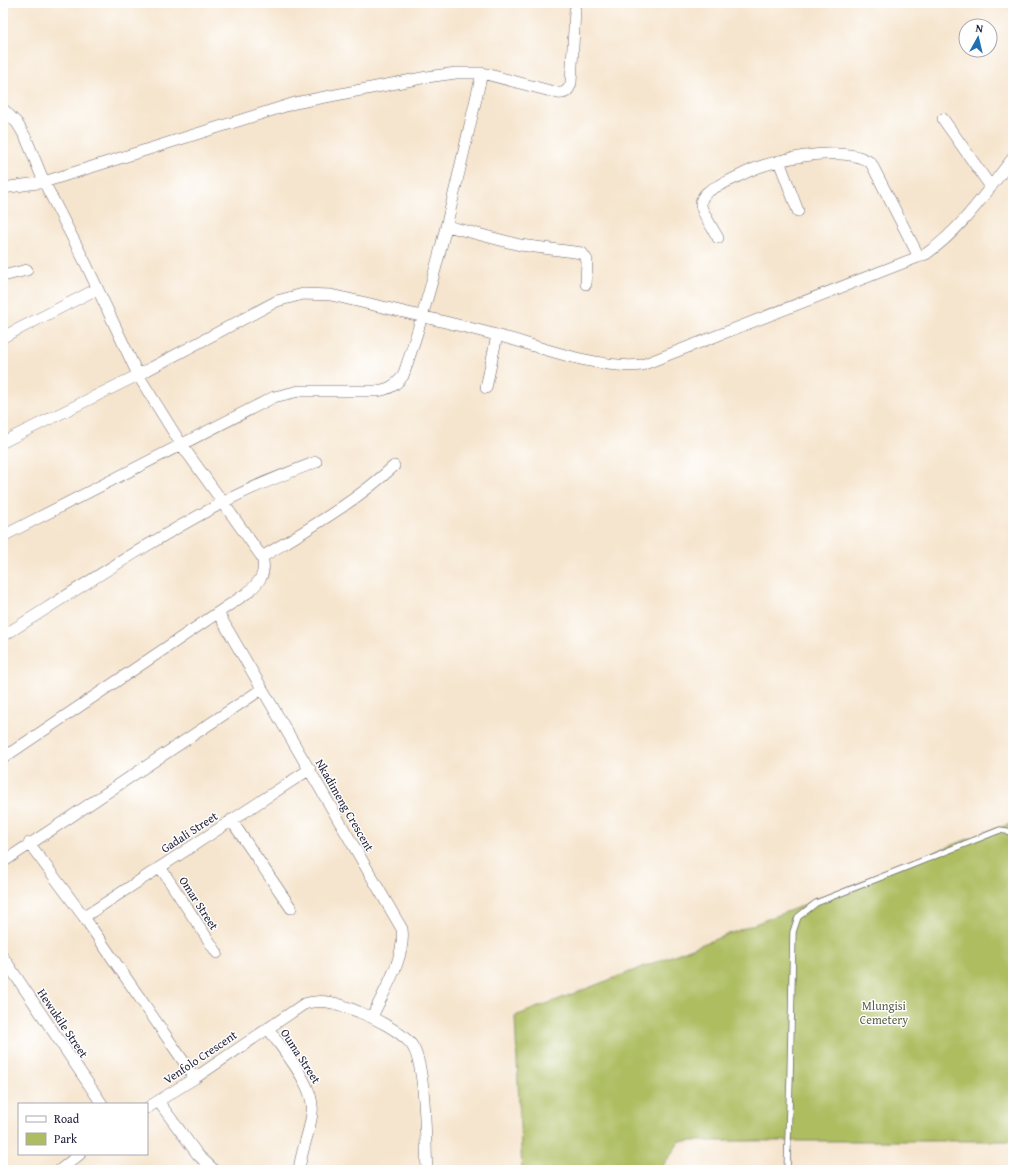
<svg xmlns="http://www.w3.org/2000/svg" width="1016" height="1173" font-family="'Gentium Book Plus',serif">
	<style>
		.green { fill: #adbd60; stroke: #68704e }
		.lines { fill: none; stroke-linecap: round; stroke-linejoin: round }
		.lane-casing { stroke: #6c666e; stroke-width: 7 }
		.street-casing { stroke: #6c666e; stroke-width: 12 }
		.lane { stroke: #fff; stroke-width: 5.5 }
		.street { stroke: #fff; stroke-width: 11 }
		.labels { text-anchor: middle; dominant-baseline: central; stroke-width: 3; stroke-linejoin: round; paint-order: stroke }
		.street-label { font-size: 12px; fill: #22223b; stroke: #fff }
		.park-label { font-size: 12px; fill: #5a604a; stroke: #fff }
	</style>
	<rect width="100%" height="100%" fill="#fff"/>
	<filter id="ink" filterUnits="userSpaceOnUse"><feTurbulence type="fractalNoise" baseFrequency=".025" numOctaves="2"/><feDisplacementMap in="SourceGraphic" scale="8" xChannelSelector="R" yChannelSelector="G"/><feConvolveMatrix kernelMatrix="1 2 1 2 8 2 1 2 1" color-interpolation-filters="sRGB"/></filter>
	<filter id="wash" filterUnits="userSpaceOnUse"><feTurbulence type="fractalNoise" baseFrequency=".012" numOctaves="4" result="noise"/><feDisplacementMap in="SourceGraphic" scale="16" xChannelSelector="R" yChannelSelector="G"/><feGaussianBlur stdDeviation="0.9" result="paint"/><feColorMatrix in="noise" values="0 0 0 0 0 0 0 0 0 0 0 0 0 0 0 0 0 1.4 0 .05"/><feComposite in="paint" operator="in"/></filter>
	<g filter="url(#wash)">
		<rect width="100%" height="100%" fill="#f6e5ce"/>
		<path class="green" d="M1013,823V1141H680L660,1170H522L515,1016L794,909L983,833Z"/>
	</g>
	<g filter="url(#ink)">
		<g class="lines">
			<defs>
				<path id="lane" d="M787,1170L790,1078L793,932L798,917L816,903L1000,830L1013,832"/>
				<path id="street" d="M3,109L17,123L26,138L44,182L86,264L138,375L181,444L262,557C267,574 259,583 247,593L3,758
					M943,119L991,187
					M779,161L798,211
					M3,188L44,182L295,103L427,77L456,73H482L558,93C565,94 569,90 571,83L575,10
					M447,226L520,245L582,253L587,260L586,284
					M718,238C714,230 700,210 701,203C702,191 717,187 726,182C738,177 749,170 762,166C789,157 847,145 871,163L919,257
					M3,276L27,270
					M3,337L97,289
					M486,388L497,335
					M3,442L138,375L277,301L303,294L331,295C387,308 444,321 500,336C541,347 600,370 642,365L926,254C962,229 986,192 1013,158
					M3,536L274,397L299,391H377C389,389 395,386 403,376C437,278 458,175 482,73
					M262,557C308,529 354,503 394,466
					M218,613L402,929C406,957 384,991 372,1017
					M3,636C76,590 148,542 224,502C253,486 285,474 316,462
					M231,820L291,908
					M29,843L84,917L195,1078
					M3,862L262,689
					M160,867L217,953
					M84,917L310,769
					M3,957L102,1104
					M268,1028C282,1050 316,1086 312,1113C310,1132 301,1151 299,1170
					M158,1101L198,1155L214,1170
					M147,1108L195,1078L304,1004C324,998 340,1004 359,1012C375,1018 400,1031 411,1044C427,1064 425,1142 427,1170
					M60,1170L80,1154"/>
			</defs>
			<use href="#lane" class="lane-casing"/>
			<use href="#street" class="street-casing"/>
			<use href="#lane" class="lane"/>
			<use href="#street" class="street"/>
		</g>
	</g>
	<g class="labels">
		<g class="street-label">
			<text transform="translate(345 805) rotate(60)">Nkadimeng Crescent</text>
			<text transform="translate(189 832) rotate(-33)">Gadali Street</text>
			<text transform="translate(199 903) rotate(57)">Omar Street</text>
			<text transform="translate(63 1023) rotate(56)">Hewukile Street</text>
			<text transform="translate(301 1056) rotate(57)">Ouma Street</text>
			<text transform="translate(200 1057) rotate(-34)">Venfolo Crescent</text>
		</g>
		<g class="park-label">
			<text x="884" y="1005">Mlungisi<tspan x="884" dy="14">Cemetery</tspan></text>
		</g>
	</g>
	<rect width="1016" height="1173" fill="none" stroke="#fff" stroke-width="16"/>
	<rect x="18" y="1103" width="130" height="52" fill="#ffffff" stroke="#a7a7b1"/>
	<rect x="26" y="1116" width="20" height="6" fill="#ffffff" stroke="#a7a7b1"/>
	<text x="54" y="1123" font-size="12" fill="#22223b">Road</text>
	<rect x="26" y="1133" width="20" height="12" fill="#adbd60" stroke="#a7a7b1"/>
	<text x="54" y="1143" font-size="12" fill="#22223b">Park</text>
	<g transform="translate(978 38) rotate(8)"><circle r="19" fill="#ffffff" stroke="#a7a7b1"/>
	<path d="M0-3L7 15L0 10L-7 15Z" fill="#1f6fb2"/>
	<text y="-6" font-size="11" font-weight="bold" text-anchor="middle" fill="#22223b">N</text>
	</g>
</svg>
